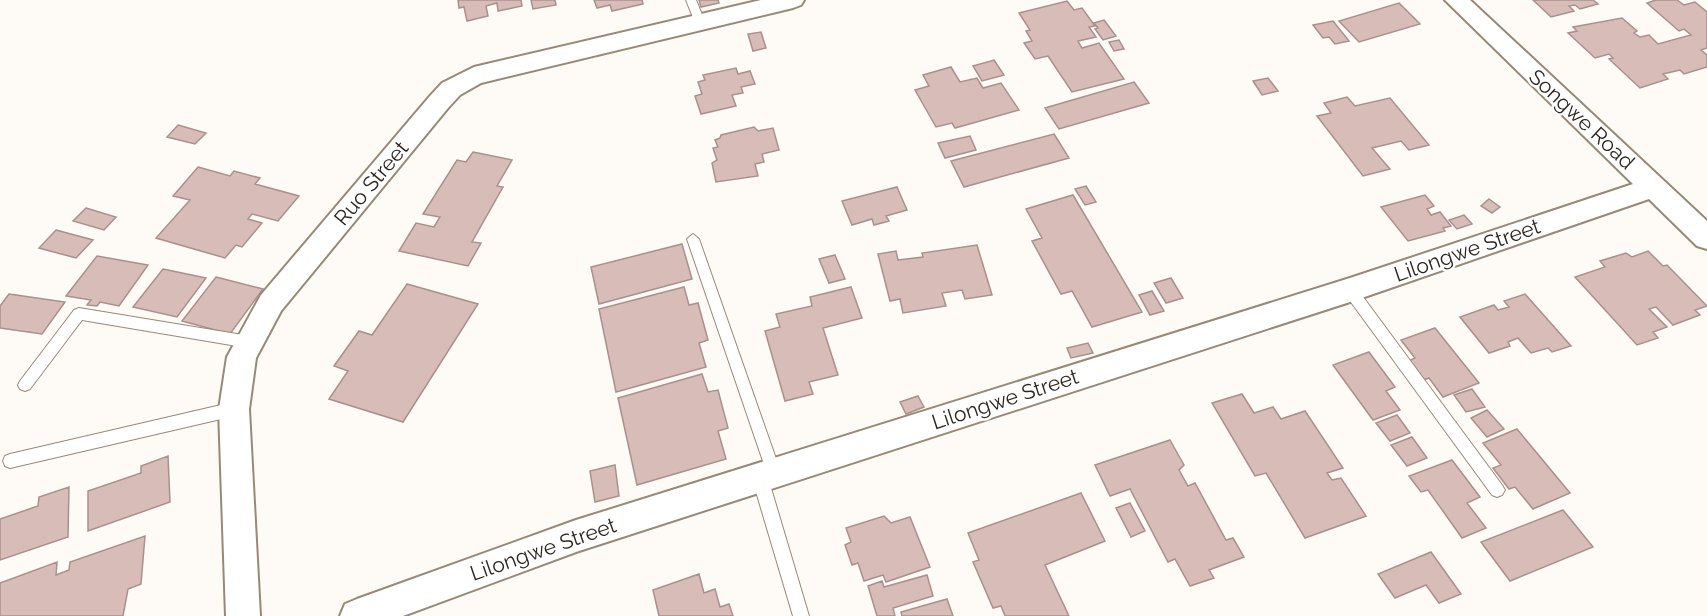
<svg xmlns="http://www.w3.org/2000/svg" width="1707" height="616" font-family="Raleway,sans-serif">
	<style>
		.building { fill: #d8bcb8; stroke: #aa908d; stroke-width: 1.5 }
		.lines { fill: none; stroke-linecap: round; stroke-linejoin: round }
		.lane-casing { stroke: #988977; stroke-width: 2 }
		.street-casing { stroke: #988977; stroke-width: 4 }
		.lane { fill: #fff; fill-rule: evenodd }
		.street { fill: #fff; fill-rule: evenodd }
		.labels { text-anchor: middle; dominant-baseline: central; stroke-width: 5; stroke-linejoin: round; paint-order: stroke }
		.street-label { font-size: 21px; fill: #2d261f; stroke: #fff }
	</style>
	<rect width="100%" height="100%" fill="#fefaf6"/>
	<path class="building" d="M458,0H521L522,6L498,11L497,3L486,6L488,16L467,21L464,7L459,8Z
		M531,0H555L556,5L533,9Z
		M594,0H642L643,4L612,11L610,5L597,8Z
		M699,0H718L719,3L701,7Z
		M1533,0H1593L1598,4L1580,9L1575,5L1569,6L1574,11L1551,17Z
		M1656,0H1677L1684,5L1695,2L1707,12V48L1701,50L1707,55V67L1684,74L1680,70L1663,74L1668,79L1640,88L1609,59L1613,58L1609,54L1595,58L1568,33L1577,31L1573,27L1622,18L1637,31L1634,33L1640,37L1649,35L1658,44L1691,35L1684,29L1679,31L1647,3Z
		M1067,1L1074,10L1082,8L1095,26L1089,27L1096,37L1078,41L1082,48L1099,43L1124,79L1072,92L1048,56L1035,59L1024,43L1032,41L1026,31L1030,30L1019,13Z
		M1399,3L1420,24L1359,42L1339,21Z
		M1104,20L1116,36L1103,40L1095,29L1098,28L1094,23Z
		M1333,21L1349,41L1335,44L1329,37L1323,38L1313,25Z
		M761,32L766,48L753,51L748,34Z
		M1119,40L1124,49L1114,51L1109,42Z
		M994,60L1004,75L982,81L973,66Z
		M951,67L960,82L977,78L983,88L1001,83L1019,110L955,128L952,123L936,127L915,90L929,86L923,75Z
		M736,68L738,74L750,71L755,84L741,87L743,93L732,95L736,106L701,114L695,96L702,94L698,82L705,80L703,75Z
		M1268,78L1278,91L1262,95L1253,81Z
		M1134,82L1149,103L1059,129L1045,108Z
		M1347,97L1355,106L1390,98L1429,145L1409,150L1401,141L1372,148L1390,169L1363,176L1317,116L1331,113L1324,103Z
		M178,125L206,133L195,144L167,137Z
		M754,127L758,131L773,128L779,150L762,154L764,162L755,164L758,176L716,182L712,163L717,160L713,148L718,147L715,140L720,138L721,135Z
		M1054,134L1069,158L964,187L951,161Z
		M970,136L976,150L945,158L938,143Z
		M473,152L512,160L497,186L503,187L472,242L481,243L468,266L399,251L416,223L434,227L440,217L423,214L457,160L466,162Z
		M198,167L230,176L234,171L260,178L255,184L299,196L278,221L252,214L248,219L262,223L242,247L236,245L225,258L156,238L190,200L173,196Z
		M1086,186L1096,202L1085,205L1075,189Z
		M897,187L907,210L886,216L889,221L874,225L872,219L852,225L842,201Z
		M1073,195L1142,312L1092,327L1072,291L1061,294L1032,241L1042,238L1026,209Z
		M1425,195L1434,206L1427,209L1431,215L1440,212L1451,226L1443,228L1445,231L1408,241L1381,207Z
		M1489,199L1500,207L1492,213L1481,206Z
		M86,208L116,217L104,230L73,221Z
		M1464,215L1472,224L1457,229L1449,220Z
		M56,230L93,240L76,258L39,248Z
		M682,244L692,279L599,304L591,267Z
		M977,245L992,295L965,299L962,290L942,293L946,306L903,313L900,299L890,301L878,254L896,251L898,260L923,257L922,253Z
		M1648,251L1663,266L1667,265L1707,306L1695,310L1700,315L1673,325L1656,307L1649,309L1667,327L1653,332L1658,338L1637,345L1575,277L1605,267L1600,261L1626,253L1632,257Z
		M835,255L845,279L829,283L819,259Z
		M97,256L148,265L119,306L100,302L97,306L87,305L91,300L66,296Z
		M163,269L206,278L177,317L133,307Z
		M216,277L263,289L230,334L182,321Z
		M1171,278L1183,298L1166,303L1154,283Z
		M407,284L478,304L403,422L329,399L348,371L334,366L359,331L372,335Z
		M684,287L689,305L698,303L708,340L699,343L706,367L616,392L599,309Z
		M851,287L862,318L823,328L838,375L809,382L813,394L785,401L765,331L780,327L776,314L812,306L810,297Z
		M1152,291L1164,311L1150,315L1139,295Z
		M9,294L65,302L42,334L0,328V306Z
		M1525,294L1571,346L1552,352L1548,348L1531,353L1518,338L1508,342L1510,346L1489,353L1460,317L1494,305L1498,310L1509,307L1504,301Z
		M1435,328L1479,383L1443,397L1429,378L1423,380L1408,361L1415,358L1401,340Z
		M1088,343L1093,353L1071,358L1067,348Z
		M1369,352L1395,387L1386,391L1400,410L1373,420L1333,365Z
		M702,374L708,392L718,390L728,428L718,431L726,459L637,485L618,398Z
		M1472,389L1485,407L1466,412L1454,395Z
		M1242,394L1254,413L1273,407L1281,419L1305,411L1343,468L1327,473L1332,480L1341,478L1366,516L1305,538L1266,473L1255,476L1212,403Z
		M918,396L924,407L906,414L900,402Z
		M1487,410L1504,429L1487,437L1471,418Z
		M1397,415L1410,433L1390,441L1376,423Z
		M1517,429L1570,493L1533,509L1515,487L1509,489L1493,468L1501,465L1483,443Z
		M1412,437L1427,458L1407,466L1391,445Z
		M1170,440L1184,465L1179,470L1188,486L1195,483L1226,540L1233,538L1244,557L1209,570L1214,578L1190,586L1175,559L1168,562L1130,489L1110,496L1095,465Z
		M168,456L170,502L88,531V491L141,473V466Z
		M1452,460L1480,497L1467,503L1486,528L1462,538L1428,490L1421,492L1409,476Z
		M615,465L619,496L595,502L590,471Z
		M69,487L68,537L0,560V519L38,506L39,497Z
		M1081,493L1105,541L1045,565L1069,616H1005L1001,606L993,608L973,562L979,560L968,533Z
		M1130,503L1145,531L1131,537L1116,508Z
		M1563,510L1593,547L1510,581L1481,542Z
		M884,516L891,523L910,517L930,567L886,582L883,575L864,581L858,563L852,565L845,545L851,542L846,528Z
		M145,536L141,584L128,589L123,616H0V583L57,562L56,575L69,570L70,562Z
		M1431,552L1461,594L1439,603L1426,585L1395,598L1378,574Z
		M699,574L704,593L715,589L720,607L729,604L733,616H659L653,590Z
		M927,575L933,596L893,608L895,616H877L868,586L882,581L884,587Z
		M947,599L953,616H902L901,612Z"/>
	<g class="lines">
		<defs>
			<path id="lane" d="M686,0H696L705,22L704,25H696Z
				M693,234L699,239L781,473L779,478L774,480L769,478L767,473L687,239Z
				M1350,284L1355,286L1502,485L1505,490L1502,495L1497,497L1492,495L1345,294L1343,290L1345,286Z
				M79,308L249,336L254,338L256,342L254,346L249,348L82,320L30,389L25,391L20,389L18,385L20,381L74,310Z
				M234,402L239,404L241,409L239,414L234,416L10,468L5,466L3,461L5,456L10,454Z
				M760,471L765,473L768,478L809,616H793L752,478L755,473Z"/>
			<path id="street" d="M761,0H804L801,5L793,8L481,83L460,95L448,108L281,311L256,358L249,409L260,616H226L219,409L227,357L261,295L430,96L442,83L474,67Z
				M1445,0H1470L1707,221V249L1697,246L1649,199L1350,302L576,552L403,616H340L345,604L357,599L576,520L1350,278L1633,184Z"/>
		</defs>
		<use href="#lane" class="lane-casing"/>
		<use href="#street" class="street-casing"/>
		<use href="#lane" class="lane"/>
		<use href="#street" class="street"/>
	</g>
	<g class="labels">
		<g class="street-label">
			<text transform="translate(1582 119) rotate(43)">Songwe Road</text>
			<text transform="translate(371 183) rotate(-50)">Ruo Street</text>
			<text transform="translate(1467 250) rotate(-19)">Lilongwe Street</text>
			<text transform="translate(1005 399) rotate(-18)">Lilongwe Street</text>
			<text transform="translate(543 549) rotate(-19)">Lilongwe Street</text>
		</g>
	</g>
</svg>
